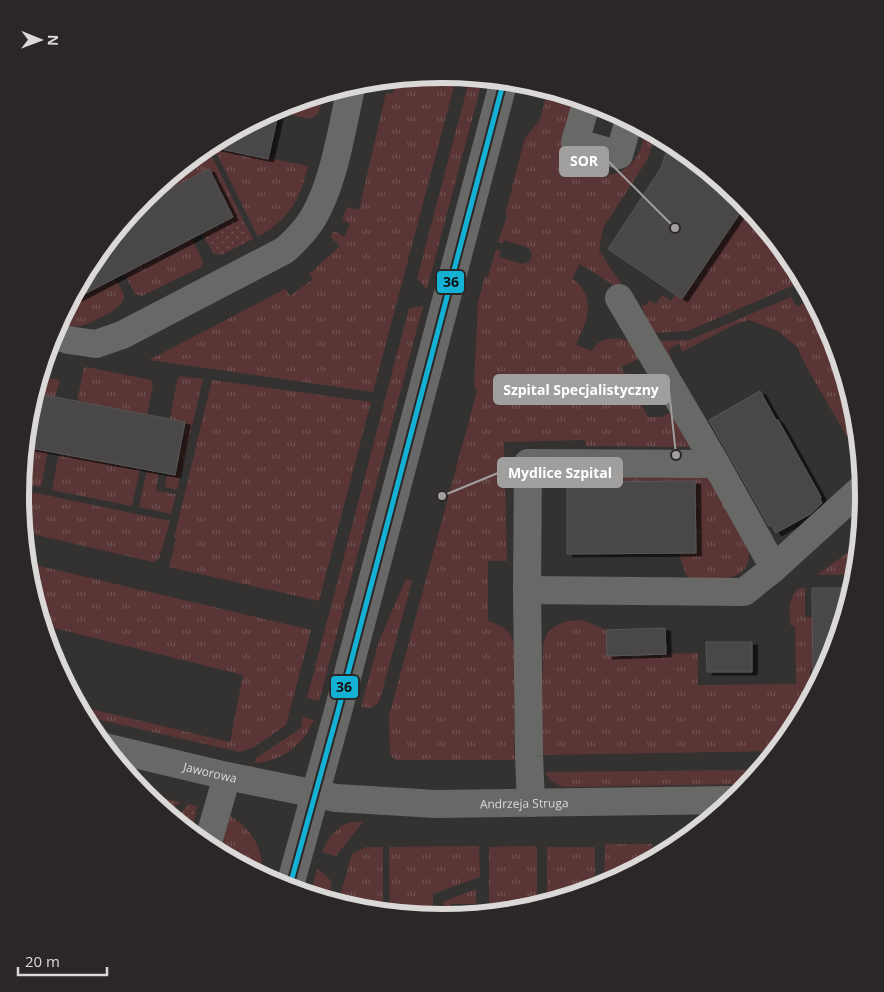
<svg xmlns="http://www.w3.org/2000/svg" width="884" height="992" font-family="'Open Sans',sans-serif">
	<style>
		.grass { fill: url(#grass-tufts) }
		.garden { fill: url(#garden-dots) }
		.building { fill: #484646; stroke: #575655; filter: url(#shadow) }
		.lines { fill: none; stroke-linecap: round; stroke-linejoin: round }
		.minor { stroke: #686867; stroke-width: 28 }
		.bus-1-casing { stroke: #2b2727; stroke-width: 9 }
		.bus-1 { stroke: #13b2d5; stroke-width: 5 }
		.labels { text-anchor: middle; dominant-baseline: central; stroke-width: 4; stroke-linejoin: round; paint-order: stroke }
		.street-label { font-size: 12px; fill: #dbd8d8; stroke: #2b2727 }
		.rim { fill: none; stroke: #dbd8d8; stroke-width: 6 }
		.leader { fill: none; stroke: #a19e9e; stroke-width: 2 }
		.callout-dot { fill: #a19e9e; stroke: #2b2727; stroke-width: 2 }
		.callout { fill: #a19e9e; stroke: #a19e9e; stroke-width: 2 }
		.callout-label { font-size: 14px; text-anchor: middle; font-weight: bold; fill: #fff }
		.line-badge { stroke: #2b2727; stroke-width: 2 }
		.pale-badge-label { font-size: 14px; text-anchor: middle; font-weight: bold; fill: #111 }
	</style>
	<defs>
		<pattern id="grass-tufts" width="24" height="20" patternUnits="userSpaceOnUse" patternTransform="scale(1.25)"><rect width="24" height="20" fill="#593535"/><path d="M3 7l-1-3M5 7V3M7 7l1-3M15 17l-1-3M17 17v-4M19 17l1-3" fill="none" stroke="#705252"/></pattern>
		<pattern id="garden-dots" width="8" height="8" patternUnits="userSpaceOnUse" patternTransform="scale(1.25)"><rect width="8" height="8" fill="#593535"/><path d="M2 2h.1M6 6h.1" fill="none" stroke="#705252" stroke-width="1.8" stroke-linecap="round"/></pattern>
		<filter id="shadow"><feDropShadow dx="5.5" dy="3" stdDeviation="0" flood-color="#0009"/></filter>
	</defs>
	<rect width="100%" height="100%" fill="#343231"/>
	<path class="grass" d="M442,74L457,75L373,392L149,360L285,289L290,296L313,279L309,274L340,246L330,237L334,231L344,237L350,224L342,220L347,207L359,210L386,93L393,94L396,79Z
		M470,77L483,78L427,289L417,279Z
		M548,89L576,98L572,153C587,175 617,185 635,159C641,151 643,139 646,129L656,134L647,160L603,228L599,251L628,294L580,264L572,278C598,298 587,320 576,345L592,351C597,337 622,335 633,344C637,347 640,353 643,357L621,367L648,417H661L674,411L692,447L585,446V440L504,442L507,561H488V621C506,627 511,630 515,649L514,755L518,756L515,760H395L390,754L389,716L477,391L474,386L478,302L485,276L488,277L496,249L501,251L499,257L523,264L530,261L532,254L529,248L504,240L503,243L498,242L507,216L505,215L525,138L540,120Z
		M324,93L318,114L310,119L278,112L281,106Z
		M216,141L215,147L308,166C299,202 290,218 258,237L216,152L208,145Z
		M194,156L213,158L240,214L233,217L209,169L174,187L169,177Z
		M163,181L168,190L136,206L144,197Z
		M745,203L785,252L784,254L801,282L688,331L651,333L642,305H647L649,300L656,304L662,295L671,301L675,294L682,298L744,208Z
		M192,239L203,261L201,267L142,296L135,294L124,274Z
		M115,279C118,284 124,291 124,297C125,307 92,323 83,325C76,327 71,327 64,326L68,305L75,291L79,297Z
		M791,297L797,307L810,299L834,343L856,414L860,453L853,447L807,368L797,347L778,331L749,320L733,325L682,352L679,343L668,350L677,375L657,341L689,340Z
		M423,306L346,598L344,601L345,603L319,701L307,698L409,308Z
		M86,367L151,380L153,384L147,415L77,401L84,368Z
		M40,376L60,380L55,397L34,393Z
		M179,376L203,379L177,490L165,487L167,474L175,475L185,423L170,419L177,381Z
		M212,380L371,402L319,601L169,567L176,539L174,538Z
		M25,447L48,451L41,487L21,483Z
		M59,453L140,469L132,506L52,490Z
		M147,470L159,473L156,491L176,494L171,514L139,507Z
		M605,474L711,476L749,548C752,586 715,578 689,578L686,575L679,553H695L605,482Z
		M21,490L170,521L159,559L153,562L24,532Z
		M859,544L856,574L817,575Z
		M27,563L311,630L286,725L254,747L240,752L83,716L78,706L230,742L243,675L42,625L28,578Z
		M406,579L412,581L380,699L378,703L371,708L361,707L379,641Z
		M800,588H805V617H812L813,668L810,670L811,697L793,731L776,751L541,755L543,647L545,638L551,629L559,624L568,621L582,620L666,654L698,653V685L796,684L795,626L790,625C790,612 787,595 800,588Z
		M303,717L314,720C303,745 283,761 255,763L256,758L301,728Z
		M760,770L749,784L565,787C555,785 550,781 545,772Z
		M230,816C251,827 265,851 261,875L214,850Z
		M350,822H363L336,856L322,852C328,838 335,828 350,822Z
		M661,843H681L661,855Z
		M605,844H652V860L604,885Z
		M479,846L480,877L433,894V917L390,913L389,847Z
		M537,846V904H489V847Z
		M366,847H383V912L359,910L338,903L352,854Z
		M547,847H595V888L547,903Z
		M317,869L324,874L332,882L327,900L310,895Z
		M476,889V904H450V917L443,918V902Z"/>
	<path class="garden" d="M240,214L253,239L221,255L214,254L202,234Z
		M147,794L180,802L168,814L146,796Z
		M189,804L197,806L192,834L175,820Z"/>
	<path class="building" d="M280,106L268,159L207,146L208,145Z
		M670,141L677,145L741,198L746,204L682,299L608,249L661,168Z
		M209,169L233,217L69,302L91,261L136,206Z
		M760,391L776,420H778L821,497L820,499L822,503L812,513L776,533L771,525L769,526L709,420Z
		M34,393L185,422L175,475L25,447L28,413Z
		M695,481L696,553L567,554V482Z
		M812,588H853L832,658L813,693Z
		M665,628L666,654L607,656L606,630Z
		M706,642H752V672H707Z"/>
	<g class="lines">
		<g class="minor">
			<path d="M587,101L575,142L619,155L629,120"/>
			<path d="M619,298L716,464L774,568"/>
			<path d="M52,334L68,340L96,344L122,335L285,250C296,240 306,230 313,218C335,181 342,126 352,84"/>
			<path d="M527,590L528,463L716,464"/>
			<path id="s1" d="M105,747L227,776L336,798L436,804L734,800"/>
			<path d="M531,803L529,756L527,590L744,592L774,568L863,487"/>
			<path d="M207,846L227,776"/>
			<path d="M289,889L337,715L504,80"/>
		</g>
		<defs>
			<path id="bus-1" d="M289,889L337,715L504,80"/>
		</defs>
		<use href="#bus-1" class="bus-1-casing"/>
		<use href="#bus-1" class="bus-1"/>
	</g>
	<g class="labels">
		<g class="street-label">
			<text stroke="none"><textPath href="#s1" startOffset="108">Jaworowa</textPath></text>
			<text stroke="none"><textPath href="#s1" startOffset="425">Andrzeja Struga</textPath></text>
		</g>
	</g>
	<path d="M0 0H884V992H0ZM29 496a413 413 0 1 1 826 0a413 413 0 1 1-826 0Z" fill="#2b2727" fill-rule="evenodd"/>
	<path class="rim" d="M29 496a413 413 0 1 1 826 0a413 413 0 1 1-826 0Z"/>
	<path class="leader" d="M675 228L608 161M676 455L669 390M442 496L498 473"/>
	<g class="callout-dot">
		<circle cx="675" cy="228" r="5"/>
		<circle cx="676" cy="455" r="5"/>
		<circle cx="442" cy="496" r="5"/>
	</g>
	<g class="callout">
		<rect x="560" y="147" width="48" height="29" rx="5"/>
		<rect x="494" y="375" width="175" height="29" rx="5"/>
		<rect x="498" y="458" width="124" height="29" rx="5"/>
	</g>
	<g class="callout-label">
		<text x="584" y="166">SOR</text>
		<text x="581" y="395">Szpital Specjalistyczny</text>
		<text x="560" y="478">Mydlice Szpital</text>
	</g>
	<g class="line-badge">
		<rect x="436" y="270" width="29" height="24" rx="5" fill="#13b2d5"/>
		<rect x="330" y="675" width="29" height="24" rx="5" fill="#13b2d5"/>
	</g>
	<g class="pale-badge-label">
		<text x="451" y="287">36</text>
		<text x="344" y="692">36</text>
	</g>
	<g transform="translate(40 40) rotate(91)" stroke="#2b2727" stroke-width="4" paint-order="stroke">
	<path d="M0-4L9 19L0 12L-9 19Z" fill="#dbd8d8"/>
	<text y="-8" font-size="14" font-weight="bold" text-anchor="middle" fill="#dbd8d8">N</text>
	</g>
	<path d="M18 967v8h89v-8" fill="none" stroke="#dbd8d8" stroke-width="2.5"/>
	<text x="25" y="967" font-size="15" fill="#dbd8d8" stroke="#2b2727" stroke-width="4" paint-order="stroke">20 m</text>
</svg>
